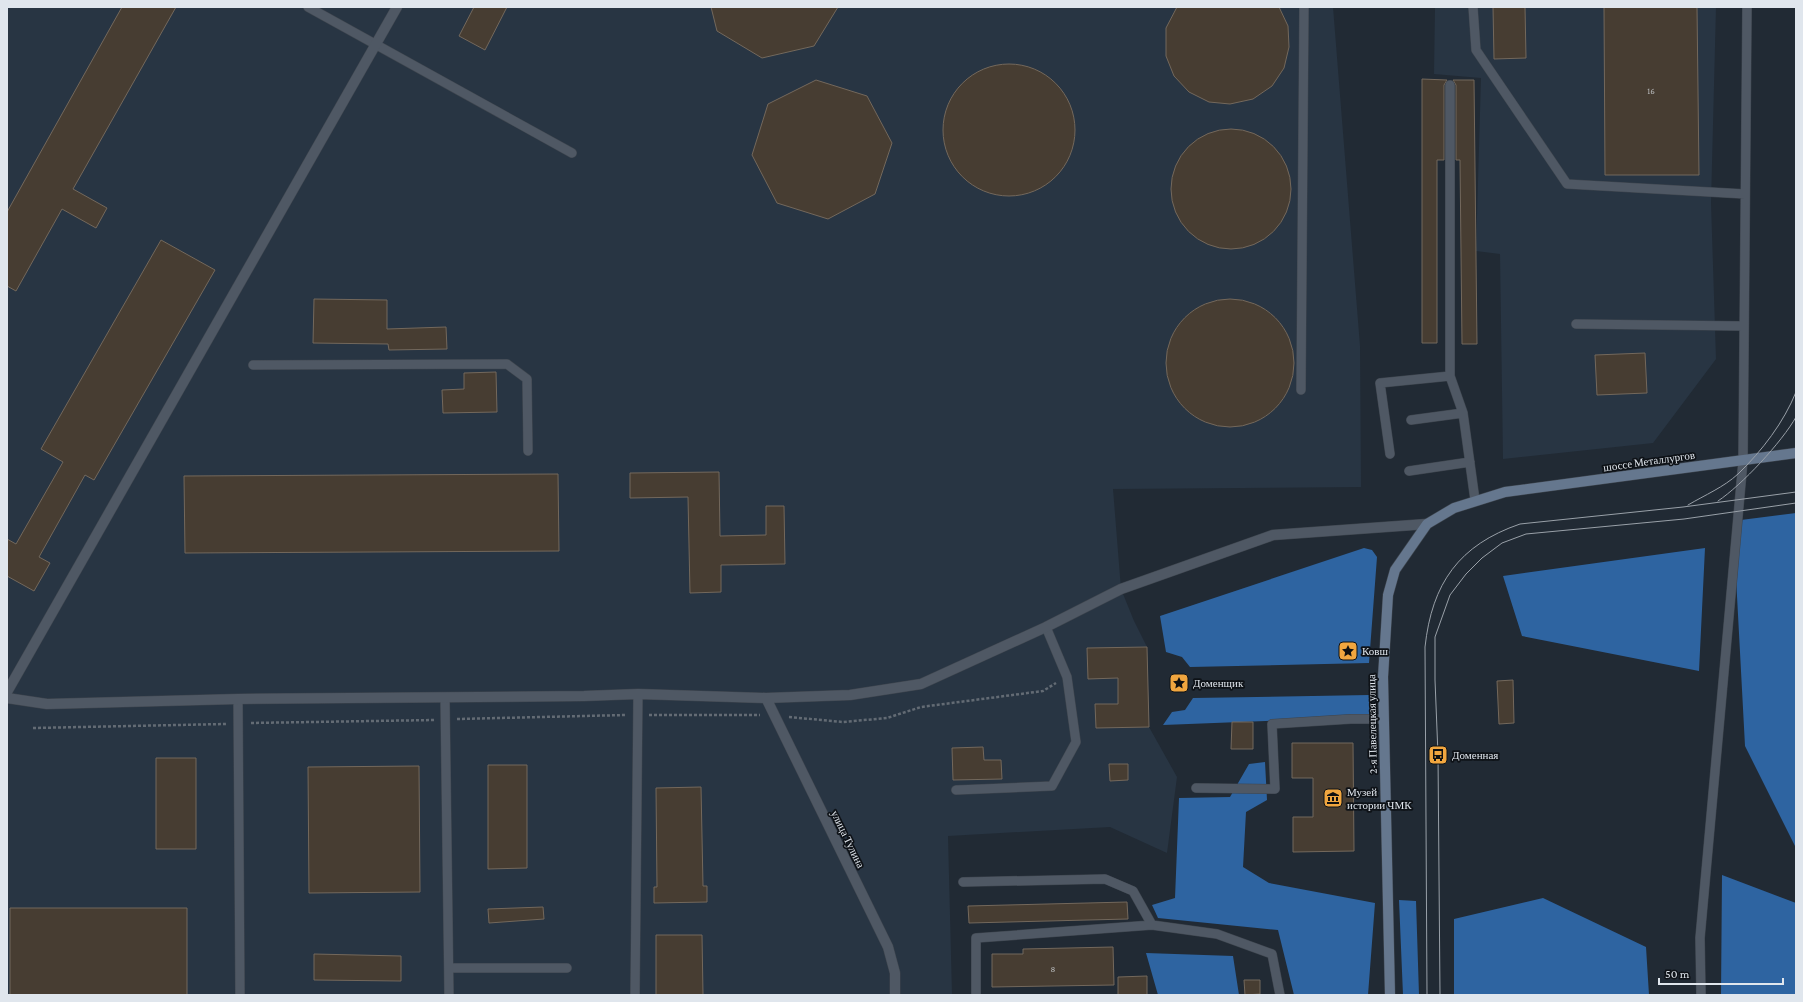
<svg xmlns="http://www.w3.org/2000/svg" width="1803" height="1002" font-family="'Crimson Pro',serif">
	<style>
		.built { fill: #283543 }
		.forest { fill: #2e64a1 }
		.building { fill: #473d32; stroke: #73685c }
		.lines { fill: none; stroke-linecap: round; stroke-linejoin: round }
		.service-casing { stroke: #3e454e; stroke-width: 10 }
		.minor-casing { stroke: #3e454e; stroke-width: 11 }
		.secondary-casing { stroke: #3e454e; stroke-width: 11 }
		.path { stroke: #636b74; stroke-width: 2.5; stroke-dasharray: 3 2; stroke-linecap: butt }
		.service { stroke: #4f5864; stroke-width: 9 }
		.minor { stroke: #4f5864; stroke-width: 10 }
		.secondary { stroke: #65778e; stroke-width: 10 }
		.tram { stroke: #99a0a8; stroke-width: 1 }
		.labels { text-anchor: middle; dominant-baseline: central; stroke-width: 3.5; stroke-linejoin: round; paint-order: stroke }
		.number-label { font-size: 9px; fill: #babcbe }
		.street-label { font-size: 11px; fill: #e0e6ed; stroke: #0e1217 }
		.poi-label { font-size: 11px; fill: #e0e6ed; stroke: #0e1217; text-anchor: start }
	</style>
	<rect width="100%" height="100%" fill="#212a34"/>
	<path class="built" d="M7,7H1333L1360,346L1361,487L1113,489L1121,589L1134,621L1147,647L1149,727L1177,777L1167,853L1110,827L948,836L952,995H7Z
		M1435,7H1716L1711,203L1716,359L1653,443L1503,459L1500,254L1476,251L1481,78L1434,74Z"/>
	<path class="forest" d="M1796,513V848L1745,746L1733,521Z
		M1364,548L1372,550L1377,557L1369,663L1190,667L1182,657L1166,652L1160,616Z
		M1705,548L1699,671L1522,636L1503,576Z
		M1369,695L1370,717L1163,725L1172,712L1185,710L1193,698Z
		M1265,762L1267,800L1246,812L1243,867L1269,883L1375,903L1368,995H1294L1278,930L1158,918L1152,905L1175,898L1179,798L1230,797L1249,764Z
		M1722,875L1796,903V995H1721Z
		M1543,898L1646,947L1649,995H1454V919Z
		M1399,900L1416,901L1419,995H1403Z
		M1146,953L1233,956L1239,995H1158Z"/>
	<path class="building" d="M122,7H176L73,189L107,208L96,228L62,209L16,291L7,286V212Z
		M474,7H507L485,50L459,36Z
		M711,7H838L814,46L762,58L717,31Z
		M1177,7H1279L1288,26L1289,47L1284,68L1272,86L1253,99L1230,104L1209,102L1189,92L1174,76L1166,56V28Z
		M1493,7H1525L1526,58L1494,59Z
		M1604,7H1697L1699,175H1605Z
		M943 130a66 66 0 1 1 132 0a66 66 0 1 1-132 0Z
		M1422,79L1447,80L1444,85V160H1437V343H1422Z
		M816,80L867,96L892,143L875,194L828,219L777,203L752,155L768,104Z
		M1453,80H1474L1477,344H1462L1460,160H1456V85Z
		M1171 189a60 60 0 1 1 120 0a60 60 0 1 1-120 0Z
		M161,240L215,270L94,480L85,475L39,557L50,563L34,591L7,576V539L16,544L63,462L41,449Z
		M1166 363a64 64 0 1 1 128 0a64 64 0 1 1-128 0Z
		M314,299L387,300V329L446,327L447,349L389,350L388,344L313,343Z
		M1645,353L1647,393L1597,395L1595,355Z
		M496,372L497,412L443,413L442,390L464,389V373Z
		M719,472L720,536L766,535V506H784L785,564L721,565V592L690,593L688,497L630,498V473Z
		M558,474L559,551L185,553L184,476Z
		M1147,647L1149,727L1096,728L1095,704H1118V678L1088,679L1087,648Z
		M1513,680L1514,723L1499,724L1497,681Z
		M1232,722H1253V749H1231Z
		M1292,743H1353L1354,851L1293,852V817H1313V778H1292Z
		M983,747L984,760H1001L1002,779L953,780L952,748Z
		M156,758H196V849H156Z
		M1109,764H1128V780L1110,781Z
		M488,765H527V868L488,869Z
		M419,766L420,892L309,893L308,767Z
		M701,787L703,886H707V902L654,903V887H657L656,788Z
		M1127,902L1128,919L969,923L968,906Z
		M543,907L544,919L489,923L488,909Z
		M10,908H187V995H10Z
		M656,935H702L703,995H656Z
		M1113,947L1114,985L992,987V954H1023V949Z
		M314,954L401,956V981L314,980Z
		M1147,976V995H1118V977Z
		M1244,980H1260V994L1245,995Z"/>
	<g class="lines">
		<defs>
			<path id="service" d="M308,7L572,153
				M1473,7L1476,50L1567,184L1745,194
				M1450,85V376
				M1576,324L1744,326
				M253,365L507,364L527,379L528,451
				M1301,390L1304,7
				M1411,420L1463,413
				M1390,454L1380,383L1450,376L1463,413L1475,500
				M1409,471L1470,462
				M445,698L449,995
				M238,699L240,995
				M1196,788L1275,789L1272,724L1351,719H1383
				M956,790L1052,786L1076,742L1067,677L1046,627
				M963,882L1105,879L1133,891L1152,925L1217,934L1272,954L1280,995
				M449,968H567
				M635,995L638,694
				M976,995V938L1152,925
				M1701,995L1700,938L1743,461L1747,7"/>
			<path id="minor" d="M7,692L397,7
				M7,698L47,704L238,699L584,696L638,694L766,698L850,695L921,684L1046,627L1121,589L1273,535L1427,524
				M766,698L888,947L895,973V995"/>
			<path id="secondary" d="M1390,995L1383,677L1388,595L1395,570L1427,524L1454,508L1505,492L1796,453"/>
		</defs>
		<use href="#service" class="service-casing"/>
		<use href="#minor" class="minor-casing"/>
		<use href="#secondary" class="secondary-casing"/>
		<path class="path" d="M649,715H760
			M789,717L843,722L887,718L921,707L1043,691L1056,683
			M457,719L626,715
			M251,723L434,720
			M33,728L226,724"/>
		<use href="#service" class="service"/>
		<use href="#minor" class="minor"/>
		<use href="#secondary" class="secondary"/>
		<path class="tram" d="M1718,501C1742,485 1782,442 1796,417
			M1688,505C1705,495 1724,487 1738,474C1762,451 1784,422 1796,392
			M1427,995L1425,647C1432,583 1459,545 1520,524L1683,507L1796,492
			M1440,995L1438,755L1435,680V637L1450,595L1466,574L1482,558L1502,543L1526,534L1684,519L1796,503"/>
	</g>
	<defs>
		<symbol id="sight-square" viewBox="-11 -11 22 22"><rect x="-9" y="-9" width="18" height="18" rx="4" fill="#f1a63f" stroke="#0e1217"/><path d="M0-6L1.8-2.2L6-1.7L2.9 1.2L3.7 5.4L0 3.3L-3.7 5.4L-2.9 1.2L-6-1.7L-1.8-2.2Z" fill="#111"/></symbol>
		<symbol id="bus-square" viewBox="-11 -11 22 22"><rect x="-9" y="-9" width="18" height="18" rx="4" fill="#f1a63f" stroke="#0e1217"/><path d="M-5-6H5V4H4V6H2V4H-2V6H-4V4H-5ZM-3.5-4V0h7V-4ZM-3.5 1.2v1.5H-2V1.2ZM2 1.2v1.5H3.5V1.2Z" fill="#111"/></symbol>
		<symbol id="museum-square" viewBox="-11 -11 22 22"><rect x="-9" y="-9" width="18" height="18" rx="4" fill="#f1a63f" stroke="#0e1217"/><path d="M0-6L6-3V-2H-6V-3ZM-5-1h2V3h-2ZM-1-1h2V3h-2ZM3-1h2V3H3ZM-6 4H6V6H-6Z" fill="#111"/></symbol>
	</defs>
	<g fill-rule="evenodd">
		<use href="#sight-square" x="1337" y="640" width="22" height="22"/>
		<use href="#sight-square" x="1168" y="672" width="22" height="22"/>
		<use href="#bus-square" x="1427" y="744" width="22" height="22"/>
		<use href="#museum-square" x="1322" y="787" width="22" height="22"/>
	</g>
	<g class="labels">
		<g class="number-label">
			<text x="1651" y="91">16</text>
			<text x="1053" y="969">8</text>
		</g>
		<g class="street-label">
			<text transform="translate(1649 461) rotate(-8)">шоссе Металлургов</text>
			<text transform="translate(1372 724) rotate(-91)">2-я Павелецкая улица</text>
			<text transform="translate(848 839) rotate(64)">улица Тулина</text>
		</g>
		<g class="poi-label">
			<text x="1362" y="651">Ковш</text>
			<text x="1193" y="683">Доменщик</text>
			<text x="1452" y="755">Доменная</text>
			<text x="1347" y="792">Музей<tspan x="1347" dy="13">истории ЧМК</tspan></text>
		</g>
	</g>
	<rect width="1803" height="1002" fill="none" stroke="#e0e6ed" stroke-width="16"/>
	<path d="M1659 978v6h124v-6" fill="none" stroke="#e0e6ed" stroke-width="2"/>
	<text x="1665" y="978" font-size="12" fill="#e0e6ed" stroke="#0e1217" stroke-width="3" paint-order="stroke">50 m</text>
</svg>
